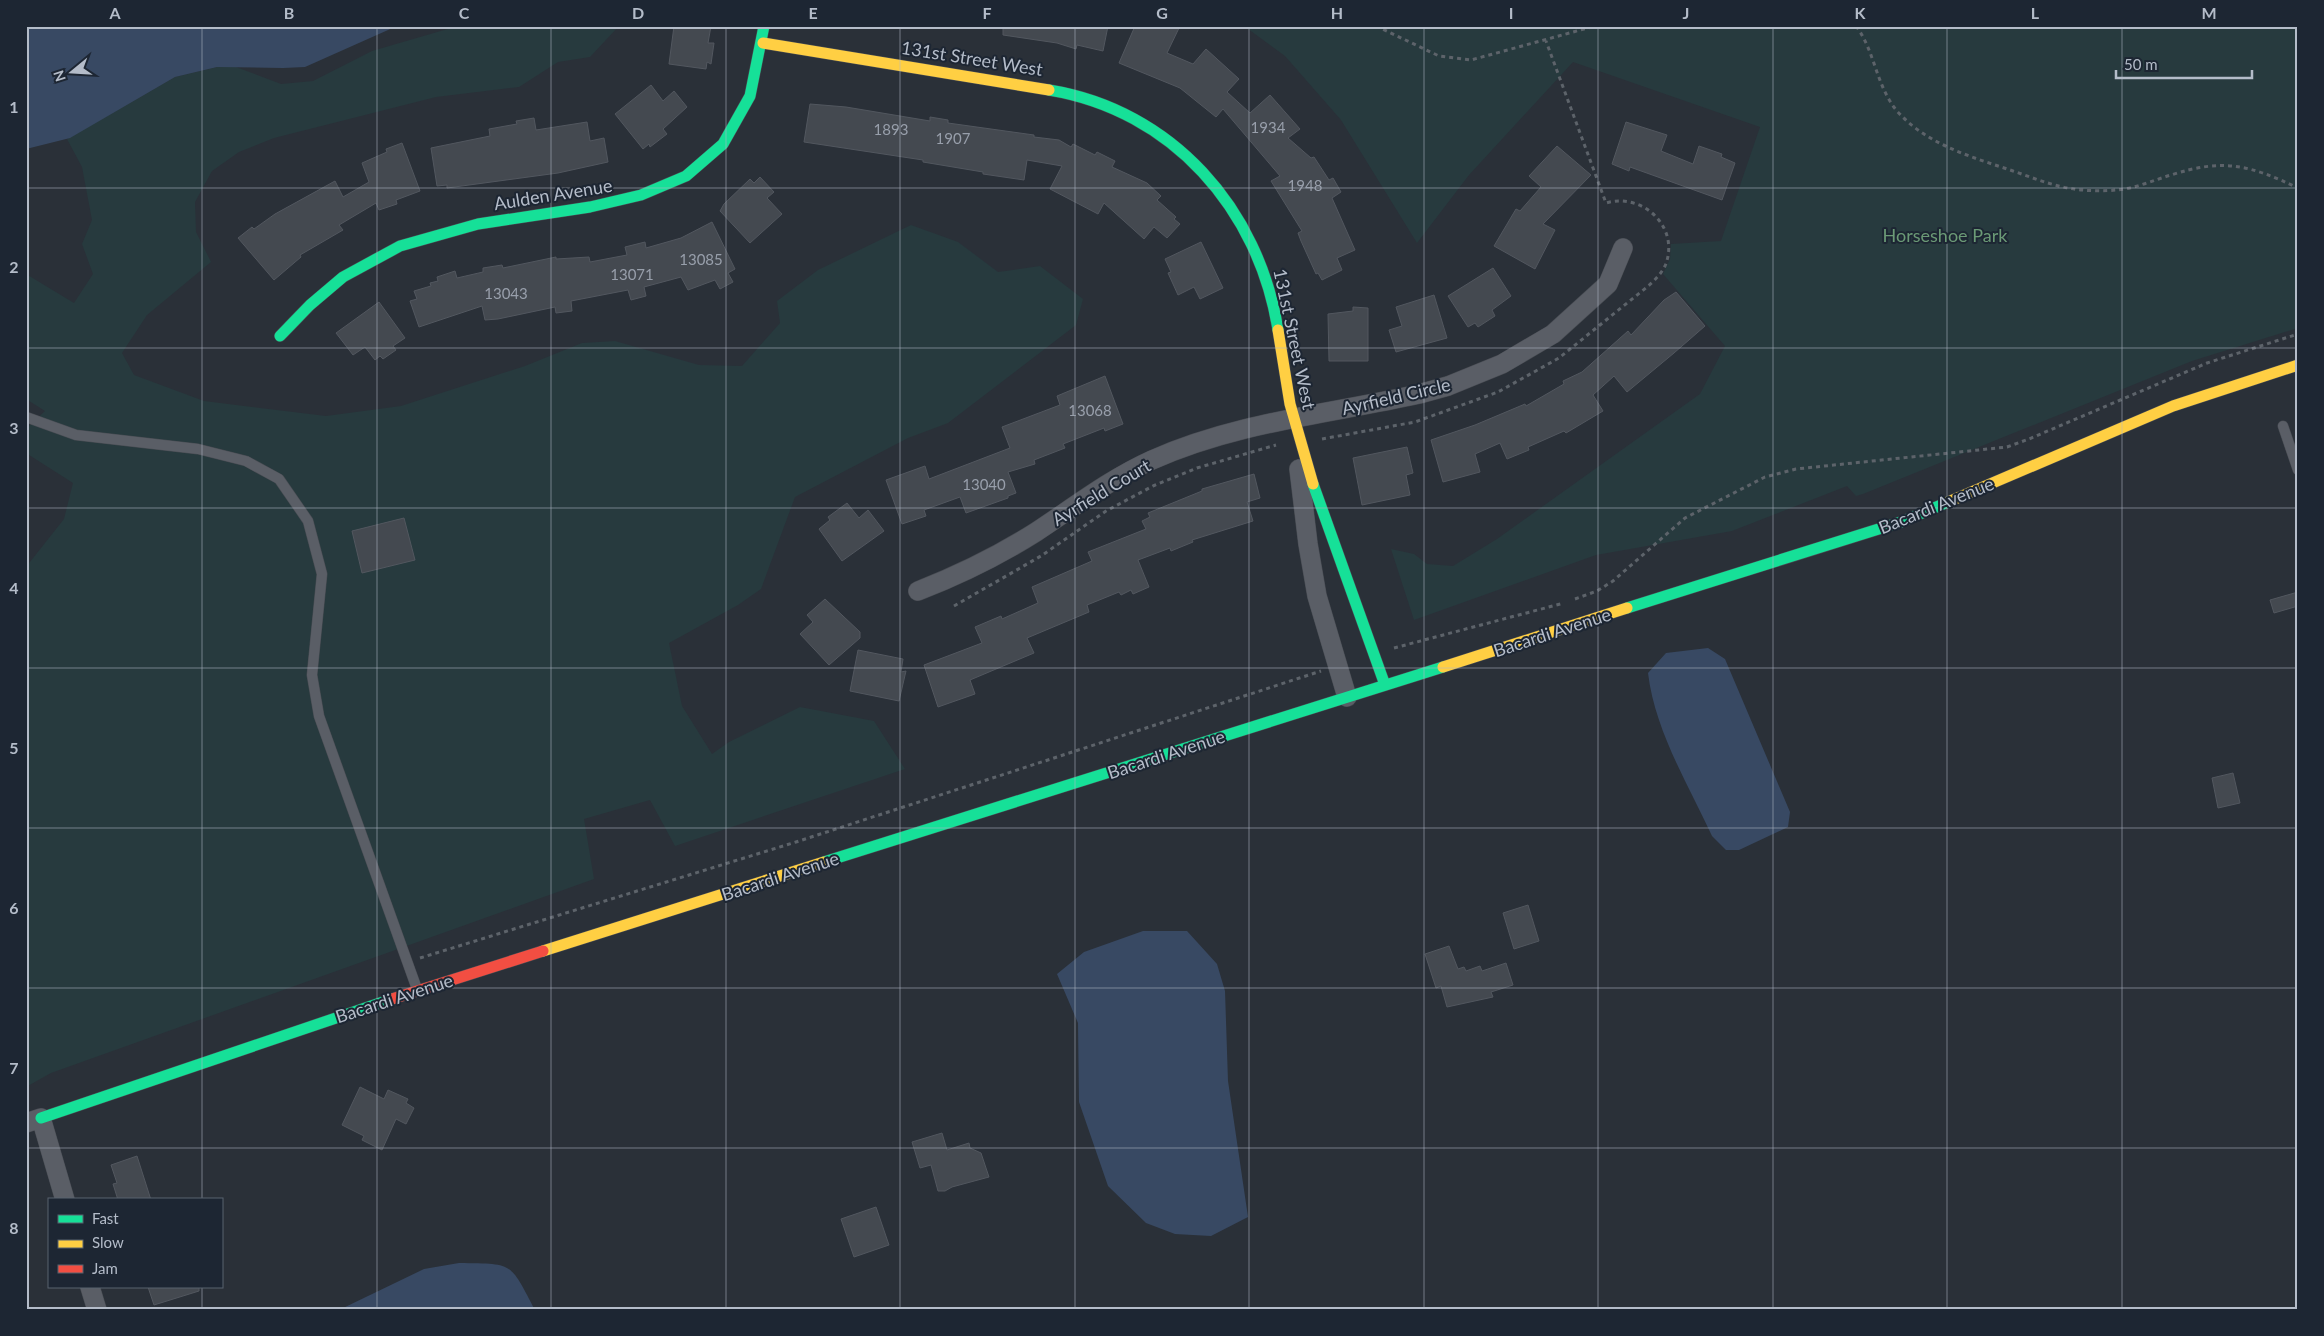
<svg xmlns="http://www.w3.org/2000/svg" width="2324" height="1336" font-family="Lato,sans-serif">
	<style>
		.green { fill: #273a3e }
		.water { fill: #384963 }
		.building { fill: #444950; stroke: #52575f }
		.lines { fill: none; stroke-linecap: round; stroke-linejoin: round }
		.lane-casing { stroke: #484c53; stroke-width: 11 }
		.street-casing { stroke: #484c53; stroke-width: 20 }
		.fast-casing { stroke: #484c53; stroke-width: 12 }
		.slow-casing { stroke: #484c53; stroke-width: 12 }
		.jam-casing { stroke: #484c53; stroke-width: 12 }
		.path { stroke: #5d636a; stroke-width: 3; stroke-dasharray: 4 4; stroke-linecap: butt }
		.lane { stroke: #5a5e66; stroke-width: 10 }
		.street { stroke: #5a5e66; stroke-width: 19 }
		.fast { stroke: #16e098; stroke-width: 11 }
		.slow { stroke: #ffcf43; stroke-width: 11 }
		.jam { stroke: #f24e42; stroke-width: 11 }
		.grid { fill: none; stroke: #b4bcc9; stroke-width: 1; stroke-opacity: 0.55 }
		.labels { text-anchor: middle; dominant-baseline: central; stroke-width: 4; stroke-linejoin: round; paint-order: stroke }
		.number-label { font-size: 15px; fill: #989fab }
		.street-label { font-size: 18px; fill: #b4bcc9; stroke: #1d2633 }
		.park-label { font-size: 18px; fill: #6b9a76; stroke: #1d2633 }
		.neatline { fill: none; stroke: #b4bcc9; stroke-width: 2 }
		.grid-label { font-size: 16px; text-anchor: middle; font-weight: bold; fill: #b4bcc9 }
	</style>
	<rect width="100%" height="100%" fill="#2a3038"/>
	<path class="green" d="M458,26H619L590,57L558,62L519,87L436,97L274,138L239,152L212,171L195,202L196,232L211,262L147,315L122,353L134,375L204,401L326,416L401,406L525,366L582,343L615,341L699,365L742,366L780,323L777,301L818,270L911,225L958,242L998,272L1040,266L1083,299L1076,325L948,423L908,438L795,497L761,589L738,605L669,643L682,706L712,754L729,742L800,707L874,721L905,769L675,846L650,800L584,819L594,879L51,1073L26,1087V567L64,519L73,483L26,453V429L45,411L26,399V274L74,303L93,274L82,244L92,220L82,167L67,139L175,77L217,67H236L281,84L313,81L372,51Z
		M1244,26H2298V328L2192,361L1863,494L1856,496L1847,486L1732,531L1596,555L1414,620L1391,549L1414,554L1427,564L1453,566L1497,539L1700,394L1725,346L1663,274L1670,259L1671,244L1721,241L1760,127L1573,62L1469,175L1417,243L1341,120L1285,56Z"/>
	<path class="water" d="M26,26H397L305,67L283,68L217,67L175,77L70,138L26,149Z
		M1708,648L1725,659L1790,812L1788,827L1739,850H1726L1712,836C1688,784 1655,731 1648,673L1666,653Z
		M1143,931H1187L1217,964L1225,991L1228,1081L1248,1217L1211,1236L1175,1234L1146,1223L1108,1186L1079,1102L1078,1023L1057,974L1084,952Z
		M459,1263C514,1264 509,1261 535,1310H339L424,1269Z"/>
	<path class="building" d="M674,26H711L708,43H714L711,64L707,62L706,69L669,64Z
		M1003,26H1108L1103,51L1077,45L1076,49L1057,43L1003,35Z
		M1135,26H1180L1167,53L1193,64L1206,49L1239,79L1227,92L1250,113L1270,95L1300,129L1288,138L1311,158L1314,157L1329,180L1333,178L1341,192L1332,198L1355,250L1337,258L1342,270L1322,280L1318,273L1316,274L1301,241L1298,233L1302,231L1271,181L1280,176L1223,109L1216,117L1180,88L1119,63Z
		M651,85L663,101L674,91L687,107L663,129L667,134L650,147L649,144L643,149L615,114Z
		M810,104L846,107L930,121V117L948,120V123L1034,135V137L1059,140L1071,147L1073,144L1095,155L1097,152L1115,161L1112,167L1147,183L1161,196L1157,200L1176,217L1174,219L1180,224L1167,238L1154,227L1144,239L1104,203L1098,214L1050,189L1062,166L1027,160L1024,180L983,174V172L923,162V160L804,142Z
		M534,118L536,130L587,122L590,141L604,138L608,162L558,173L447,188V185L437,186L431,148L490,136L489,129L517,124L516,121Z
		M1626,122L1667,135L1661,151L1693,164L1699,146L1722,154L1721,157L1735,163L1722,200L1630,167L1629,171L1612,164Z
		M402,143L420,191L396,200L397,204L379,210L376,203L339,225L343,230L300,255L301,257L274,280L238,238L252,227L254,229L275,214L335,181L343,197L369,182L362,163L387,152L386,149Z
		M1557,146L1591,175L1543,224L1555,230L1535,269L1494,246L1516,209L1520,211L1541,187L1529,176Z
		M760,177L774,192L767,198L782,214L750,243L720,211L724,204L750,179L754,183Z
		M712,222L735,269L728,273L733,282L720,289L715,280L688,290L681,277L644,287L646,296L631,300L628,290L571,301L572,311L556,313L555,307L498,319L485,320L482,306L419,327L410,301L417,299L414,291L431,286L430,283L438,281L437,277L455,271L457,278L483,272V268L502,265L503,268L556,257V259L589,257L590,262L627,255L625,247L645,242L646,248L681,238Z
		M1201,242L1223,288L1200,299L1194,287L1178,295L1168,273L1171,272L1165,259Z
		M1493,268L1511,296L1492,310L1495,316L1478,327L1475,323L1468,327L1448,296Z
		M1676,292L1705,326L1674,353L1627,392L1614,376L1593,395L1603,411L1566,433L1564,431L1528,447L1529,450L1507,459L1500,443L1475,454L1480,472L1443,482L1431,440L1475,425L1525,404L1526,406L1564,384L1563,381L1582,372L1628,331L1631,335L1664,300Z
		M1434,295L1447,338L1396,352L1389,330L1402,326L1396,307Z
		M379,302L405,338L393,346L396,350L383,359L380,356L375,360L365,347L353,355L336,333Z
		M1353,307L1368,308V361H1329L1328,314L1353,311Z
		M1105,376L1123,424L1105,431L1104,428L1063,444L1065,448L1034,460L1035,464L1008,472L1016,493L1008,496V498L966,513L960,497L924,510L926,516L902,524L886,480L925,466L929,479L1010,448L1002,427L1060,405L1057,396Z
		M1407,447L1413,473L1406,475L1410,495L1362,505L1353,458Z
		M1254,474L1260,498L1247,502L1253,521L1192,540L1193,542L1171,551L1170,548L1138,560L1149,587L1133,594L1131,590L1121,595L1119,592L1087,605L1089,612L1027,638L1034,653L970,680L975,694L938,707L924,665L982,643L975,627L1001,616L1002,619L1038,603L1032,587L1092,561L1088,552L1146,529L1142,521L1150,517L1148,513L1202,491V489Z
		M847,503L859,518L868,510L884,531L842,561L819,529L830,520L828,517Z
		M404,518L415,560L362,573L352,531Z
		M2298,592V606L2274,613L2270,600Z
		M825,599L860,632V638L829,665L800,634L813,622L807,615Z
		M858,650L903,659L901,672L906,671L899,701L850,691Z
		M2233,773L2240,803L2218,808L2212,778Z
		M1528,905L1539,941L1514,949L1503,913Z
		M1449,946L1458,969L1464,967L1466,971L1480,966L1482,971L1506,963L1513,985L1491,992L1493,997L1447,1007L1441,986L1436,988L1425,954Z
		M360,1087L384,1099L388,1090L408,1099L406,1103L414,1108L406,1124L396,1119L382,1150L362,1140L364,1136L342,1125Z
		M942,1133L947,1150L969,1143L970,1148L981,1153L989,1177L952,1187L945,1191H938L931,1165L920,1168L912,1142Z
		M137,1156L151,1200H118L113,1184L117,1183L111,1165Z
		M876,1207L889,1245L854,1257L841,1219Z
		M148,1287H199V1291L154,1305Z"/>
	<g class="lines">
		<defs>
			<path id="lane" d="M26,417L76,435L198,449L246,461L279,479L308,521L322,574L312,675L319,716L417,989
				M2283,426L2298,470"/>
			<path id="street" d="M1299,469L1308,544L1317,596L1347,697
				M918,591C959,575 998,556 1036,532C1074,507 1110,479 1152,460C1237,422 1329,414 1419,394L1448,386L1502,364L1553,334L1608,284L1623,248
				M26,1123L41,1118L65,1200
				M90,1287L97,1310"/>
			<path id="fast" d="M1049,90C1172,110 1259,209 1278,330
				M280,336L310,305L343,277L400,246L478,224L590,207L641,195L686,176L723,144L750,96L764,26
				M1313,484L1385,685
				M1627,608L1901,522L1948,502
				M824,862L1443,667
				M41,1118L392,999"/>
			<path id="slow" d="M763,43L1049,90
				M1278,330L1290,404L1313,484
				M1948,502L2173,406L2298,365
				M1443,667L1627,608
				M543,951L824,862"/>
			<path id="jam" d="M392,999L543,951"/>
		</defs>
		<use href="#lane" class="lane-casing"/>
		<use href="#street" class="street-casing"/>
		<use href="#fast" class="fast-casing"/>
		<use href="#slow" class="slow-casing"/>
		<use href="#jam" class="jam-casing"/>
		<path class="path" d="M1376,26L1439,56L1471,60L1595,26
			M1856,26C1875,51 1876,86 1897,111C1927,145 1972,157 2013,171C2036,179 2058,188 2082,190C2093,191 2106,191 2116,190C2134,189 2154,180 2171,175C2223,158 2250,165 2298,188
			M1322,439L1415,422L1498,392L1559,358L1647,287C1654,281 1661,274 1665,266C1681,228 1643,192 1606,203L1546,41
			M1575,599L1597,591L1613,581L1685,518L1765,477L1796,469L2007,447L2029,439L2207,363L2298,334
			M954,606L1041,556L1106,511L1153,486L1197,468L1276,445
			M1394,648L1564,603
			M420,958L796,842L1321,671"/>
		<use href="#lane" class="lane"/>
		<use href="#street" class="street"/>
		<use href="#fast" class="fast"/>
		<use href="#slow" class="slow"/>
		<use href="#jam" class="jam"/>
	</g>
	<path class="grid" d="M202,26V1200M377,26V1310M551,26V1310M726,26V1310M900,26V1310M1075,26V1310M1249,26V1310M1424,26V1310M1598,26V1310M1773,26V1310M1947,26V1310M2122,26V1310M26,188H2298M26,348H2298M26,508H2298M26,668H2298M26,828H2298M26,988H2298M26,1148H2298M202,1287V1310"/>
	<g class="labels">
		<g class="number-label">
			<text x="1268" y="127">1934</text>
			<text x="891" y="129">1893</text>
			<text x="953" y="138">1907</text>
			<text x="1305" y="185">1948</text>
			<text x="701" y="259">13085</text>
			<text x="632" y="274">13071</text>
			<text x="506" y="293">13043</text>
			<text x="1090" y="410">13068</text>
			<text x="984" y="484">13040</text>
		</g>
		<g class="street-label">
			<text transform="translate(972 58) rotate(9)">131st Street West</text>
			<text transform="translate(553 194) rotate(-9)">Aulden Avenue</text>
			<text transform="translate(1295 339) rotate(78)">131st Street West</text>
			<text transform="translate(1396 396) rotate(-13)">Ayrfield Circle</text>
			<text transform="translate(1101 492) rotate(-31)">Ayrfield Court</text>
			<text transform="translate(1936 505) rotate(-22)">Bacardi Avenue</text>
			<text transform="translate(1552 632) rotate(-18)">Bacardi Avenue</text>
			<text transform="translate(1166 754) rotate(-18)">Bacardi Avenue</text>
			<text transform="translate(780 876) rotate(-18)">Bacardi Avenue</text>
			<text transform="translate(394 998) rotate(-18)">Bacardi Avenue</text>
		</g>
		<g class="park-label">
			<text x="1945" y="235">Horseshoe Park</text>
		</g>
	</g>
	<rect width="2324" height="1336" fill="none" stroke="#1d2633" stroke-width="55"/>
	<rect x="48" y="1198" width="175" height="90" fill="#1d2633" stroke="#59626f"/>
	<rect x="58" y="1215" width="25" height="8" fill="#16e098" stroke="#59626f"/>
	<text x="92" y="1224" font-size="15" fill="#b4bcc9">Fast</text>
	<rect x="58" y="1240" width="25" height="8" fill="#ffcf43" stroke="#59626f"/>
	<text x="92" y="1248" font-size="15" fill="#b4bcc9">Slow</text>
	<rect x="58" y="1265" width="25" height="8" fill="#f24e42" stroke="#59626f"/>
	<text x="92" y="1274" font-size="15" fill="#b4bcc9">Jam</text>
	<g transform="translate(72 72) rotate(252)" stroke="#1d2633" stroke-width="4" paint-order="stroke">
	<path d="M0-4L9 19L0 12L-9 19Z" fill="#b4bcc9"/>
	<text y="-8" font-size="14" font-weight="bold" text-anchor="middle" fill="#b4bcc9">N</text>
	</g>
	<path d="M2116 70v8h136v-8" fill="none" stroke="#b4bcc9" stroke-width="2.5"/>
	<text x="2124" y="70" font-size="15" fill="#b4bcc9" stroke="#1d2633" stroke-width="4" paint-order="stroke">50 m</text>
	<rect x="28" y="28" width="2268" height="1280" class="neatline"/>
	<g class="grid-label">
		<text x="115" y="19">A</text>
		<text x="289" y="19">B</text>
		<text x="464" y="19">C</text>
		<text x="638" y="19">D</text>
		<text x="813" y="19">E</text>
		<text x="987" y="19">F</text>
		<text x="1162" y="19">G</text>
		<text x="1337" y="19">H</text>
		<text x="1511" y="19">I</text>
		<text x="1686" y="19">J</text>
		<text x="1860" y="19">K</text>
		<text x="2035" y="19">L</text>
		<text x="2209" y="19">M</text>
		<text x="14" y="113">1</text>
		<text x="14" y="273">2</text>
		<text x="14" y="434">3</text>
		<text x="14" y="594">4</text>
		<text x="14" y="754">5</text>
		<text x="14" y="914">6</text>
		<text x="14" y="1074">7</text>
		<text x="14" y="1234">8</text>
	</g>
</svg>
